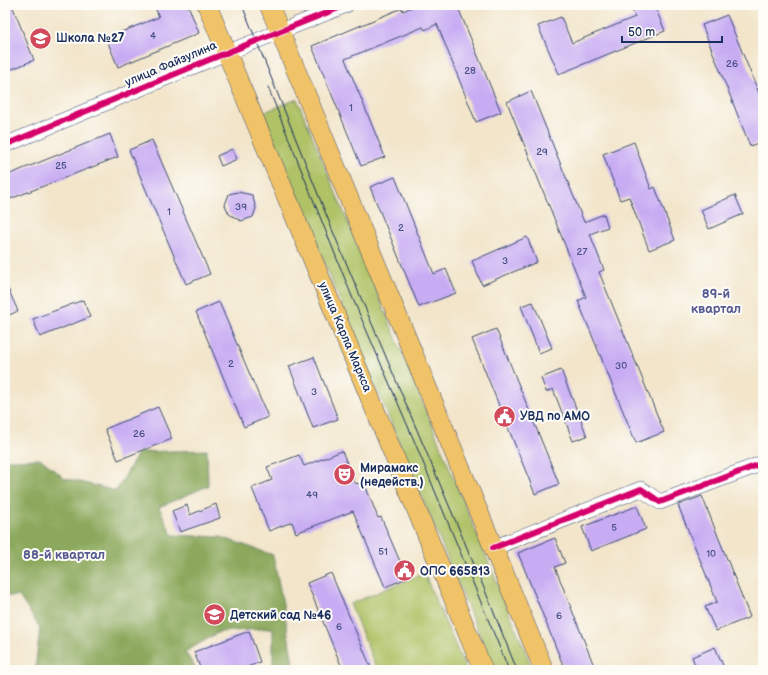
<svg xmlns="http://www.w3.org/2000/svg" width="768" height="675" font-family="'Balsamiq Sans',sans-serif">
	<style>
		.green { fill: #afc266; stroke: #657862 }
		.forest { fill: #8ba85b; stroke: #536c5c }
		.building { fill: #c7acf3 }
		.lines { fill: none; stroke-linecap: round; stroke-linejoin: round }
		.minor-casing { stroke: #3b4a6e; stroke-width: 16 }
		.major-casing { stroke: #3b4a6e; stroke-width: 20 }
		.minor { stroke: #fff; stroke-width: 15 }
		.major { stroke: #f1c369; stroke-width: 19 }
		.tram { stroke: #1b2f5e; stroke-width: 1 }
		.cycleway-casing { stroke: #fdfcf7; stroke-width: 8 }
		.cycleway { stroke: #d6006c; stroke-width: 6 }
		.labels { text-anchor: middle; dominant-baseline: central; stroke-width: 4; stroke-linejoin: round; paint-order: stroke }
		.number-label { font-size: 10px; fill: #464e83 }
		.poi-label { font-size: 12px; font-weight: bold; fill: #1b2f5e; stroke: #fdfcf7; text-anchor: start }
		.street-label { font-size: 12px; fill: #1b2f5e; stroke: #fdfcf7 }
		.neighbourhood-label { font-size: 13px; font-weight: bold; fill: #575b92; stroke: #fdfcf7 }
	</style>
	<rect width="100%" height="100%" fill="#fdfcf7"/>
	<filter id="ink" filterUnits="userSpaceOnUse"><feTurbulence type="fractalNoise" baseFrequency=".025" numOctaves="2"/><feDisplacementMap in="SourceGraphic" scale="8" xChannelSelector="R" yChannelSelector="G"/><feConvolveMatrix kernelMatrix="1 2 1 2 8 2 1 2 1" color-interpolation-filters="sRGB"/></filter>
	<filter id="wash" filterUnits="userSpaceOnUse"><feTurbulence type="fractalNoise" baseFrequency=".012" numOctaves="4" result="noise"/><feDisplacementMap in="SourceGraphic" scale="16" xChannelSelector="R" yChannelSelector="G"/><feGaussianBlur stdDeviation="0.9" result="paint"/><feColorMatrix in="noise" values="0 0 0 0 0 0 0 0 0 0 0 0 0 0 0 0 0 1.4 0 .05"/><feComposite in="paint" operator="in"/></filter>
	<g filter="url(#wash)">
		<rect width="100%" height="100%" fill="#f2e5ca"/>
		<path class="green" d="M297,99L533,670H494L262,113Z
			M424,573L466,670H377L350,604Z"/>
		<path class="forest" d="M207,450L208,486L159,507L172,535L221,537L273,555L283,604L293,663L283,670H273V628L219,632L185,652L197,670H35L40,628L19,596H5V460L41,459L64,478L116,491L139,452Z"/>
		<g id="blocks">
			<path class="building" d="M5,5H12L34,60L5,72Z
				M154,5H188L199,33L118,67L106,38L159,17Z
				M416,5H457L501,112L476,122L437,24L425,30L423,27L345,59L385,157L361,166L312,46L402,8L403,11Z
				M630,5H654L665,31L559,74L538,26L561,17L572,43L635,17Z
				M727,15L763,103V141L750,146L702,25Z
				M531,91L584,222L604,214L608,227L590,234L604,270L599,272L664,432L636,443L578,301L586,297L507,102Z
				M110,134L118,157L5,201V176Z
				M152,140L210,274L186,284L129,150Z
				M634,142L651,189L655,187L675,240L649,250L629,197L620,200L603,154Z
				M232,149L237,159L221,166L217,156Z
				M395,177L434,274L446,269L456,293L419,307L370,187Z
				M238,192L252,195L256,208L253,217L241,221L229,214L225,205L229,194Z
				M735,195L743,214L709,229L701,210Z
				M527,237L537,262L482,285L472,261Z
				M5,282L18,311L5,317Z
				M83,300L90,317L40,337L33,319Z
				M219,302L268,417L244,427L196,312Z
				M533,302L552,348L539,353L521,306Z
				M496,329L559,484L535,494L472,339Z
				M314,357L338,419L313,428L289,366Z
				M561,370L587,436L573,441L553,389L546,392L541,378Z
				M158,407L172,439L118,460L105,429Z
				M342,451L355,483L365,485L378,518L381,517L407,578L385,587L353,511L296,533L292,522L269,531L252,488L272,480L267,467L299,455L304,466Z
				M702,496L750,617L716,631L705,607L717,602L678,505Z
				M216,504L220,518L180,532L172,511L187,505L190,515Z
				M637,506L646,529L591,551L582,527Z
				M555,538L565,563L555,567L594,666L583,670H565L518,553Z
				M331,573L372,670H343L307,583Z
				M249,631L260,662L240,670H201L194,652Z
				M715,647L725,670H697L692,657Z"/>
		</g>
	</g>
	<g filter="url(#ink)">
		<use href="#blocks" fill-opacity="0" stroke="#3b4a6e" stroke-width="1"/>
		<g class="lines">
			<defs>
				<path id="minor" d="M5,145L206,61L346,5
					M493,548L641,489L660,502L763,463"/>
				<path id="major" d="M207,5L483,670
					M269,5L544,670"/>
			</defs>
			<use href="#minor" class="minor-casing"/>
			<use href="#major" class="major-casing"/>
			<use href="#minor" class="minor"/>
			<use href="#major" class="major"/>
			<path class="tram" d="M242,5L336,239L484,588L517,670
				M268,87L353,299L413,438L509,670"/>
			<defs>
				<path id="cycleway" d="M5,145L206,61L346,5
					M493,548L641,489L660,502L763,463"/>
			</defs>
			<use href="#cycleway" class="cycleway-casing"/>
			<use href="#cycleway" class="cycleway"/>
		</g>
	</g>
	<defs>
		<symbol id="school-disc" viewBox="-11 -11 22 22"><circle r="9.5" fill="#d1495b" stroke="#fdfcf7"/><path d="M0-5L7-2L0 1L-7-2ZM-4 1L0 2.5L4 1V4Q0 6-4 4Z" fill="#fff"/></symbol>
		<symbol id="civic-disc" viewBox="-11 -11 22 22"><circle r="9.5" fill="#d1495b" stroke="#fdfcf7"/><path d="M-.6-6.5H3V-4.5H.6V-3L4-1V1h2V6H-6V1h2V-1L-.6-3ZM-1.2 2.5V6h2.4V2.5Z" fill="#fff"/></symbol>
		<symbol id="theatre-disc" viewBox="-11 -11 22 22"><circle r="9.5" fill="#d1495b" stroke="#fdfcf7"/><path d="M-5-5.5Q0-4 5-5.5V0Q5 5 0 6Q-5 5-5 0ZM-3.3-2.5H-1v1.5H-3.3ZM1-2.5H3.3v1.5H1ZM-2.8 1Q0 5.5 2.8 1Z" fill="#fff"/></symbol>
	</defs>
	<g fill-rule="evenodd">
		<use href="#school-disc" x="28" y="26" width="25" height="25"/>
		<use href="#civic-disc" x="492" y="404" width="25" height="25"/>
		<use href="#theatre-disc" x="332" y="462" width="25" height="25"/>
		<use href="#civic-disc" x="392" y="558" width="25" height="25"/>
		<use href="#school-disc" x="202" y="602" width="25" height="25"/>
	</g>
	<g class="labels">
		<g class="number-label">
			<text x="153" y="36">4</text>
			<text x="732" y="64">26</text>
			<text x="470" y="71">28</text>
			<text x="351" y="108">1</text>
			<text x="542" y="152">29</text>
			<text x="61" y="166">25</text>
			<text x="241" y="207">39</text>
			<text x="169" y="212">1</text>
			<text x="401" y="228">2</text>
			<text x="582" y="252">27</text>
			<text x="505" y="261">3</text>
			<text x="231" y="364">2</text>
			<text x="621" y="366">30</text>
			<text x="314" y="392">3</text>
			<text x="139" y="434">26</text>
			<text x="312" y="495">49</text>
			<text x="614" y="528">5</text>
			<text x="383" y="552">51</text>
			<text x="711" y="554">10</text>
			<text x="559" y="616">6</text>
			<text x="339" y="627">6</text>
		</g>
		<g class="poi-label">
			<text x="56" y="38">Школа №27</text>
			<text x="520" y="416">УВД по АМО</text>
			<text x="360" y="468">Мирамакс<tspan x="360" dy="14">(недейств.)</tspan></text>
			<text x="420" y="571">ОПС 665813</text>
			<text x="230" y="615">Детский сад №46</text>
		</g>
		<g class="street-label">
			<text transform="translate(171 64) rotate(-23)">улица Файзулина</text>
			<text transform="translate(345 337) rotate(67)">улица Карла Маркса</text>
		</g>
		<g class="neighbourhood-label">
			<text x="716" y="294">89-й<tspan x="716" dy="15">квартал</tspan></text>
			<text x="64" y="555">88-й квартал</text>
		</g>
	</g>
	<rect width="768" height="675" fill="none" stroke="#fdfcf7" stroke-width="20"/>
	<path d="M622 36v6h100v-6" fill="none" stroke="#1b2f5e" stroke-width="2"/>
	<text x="628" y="36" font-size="12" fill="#1b2f5e" stroke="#fdfcf7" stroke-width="3" paint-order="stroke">50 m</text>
</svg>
